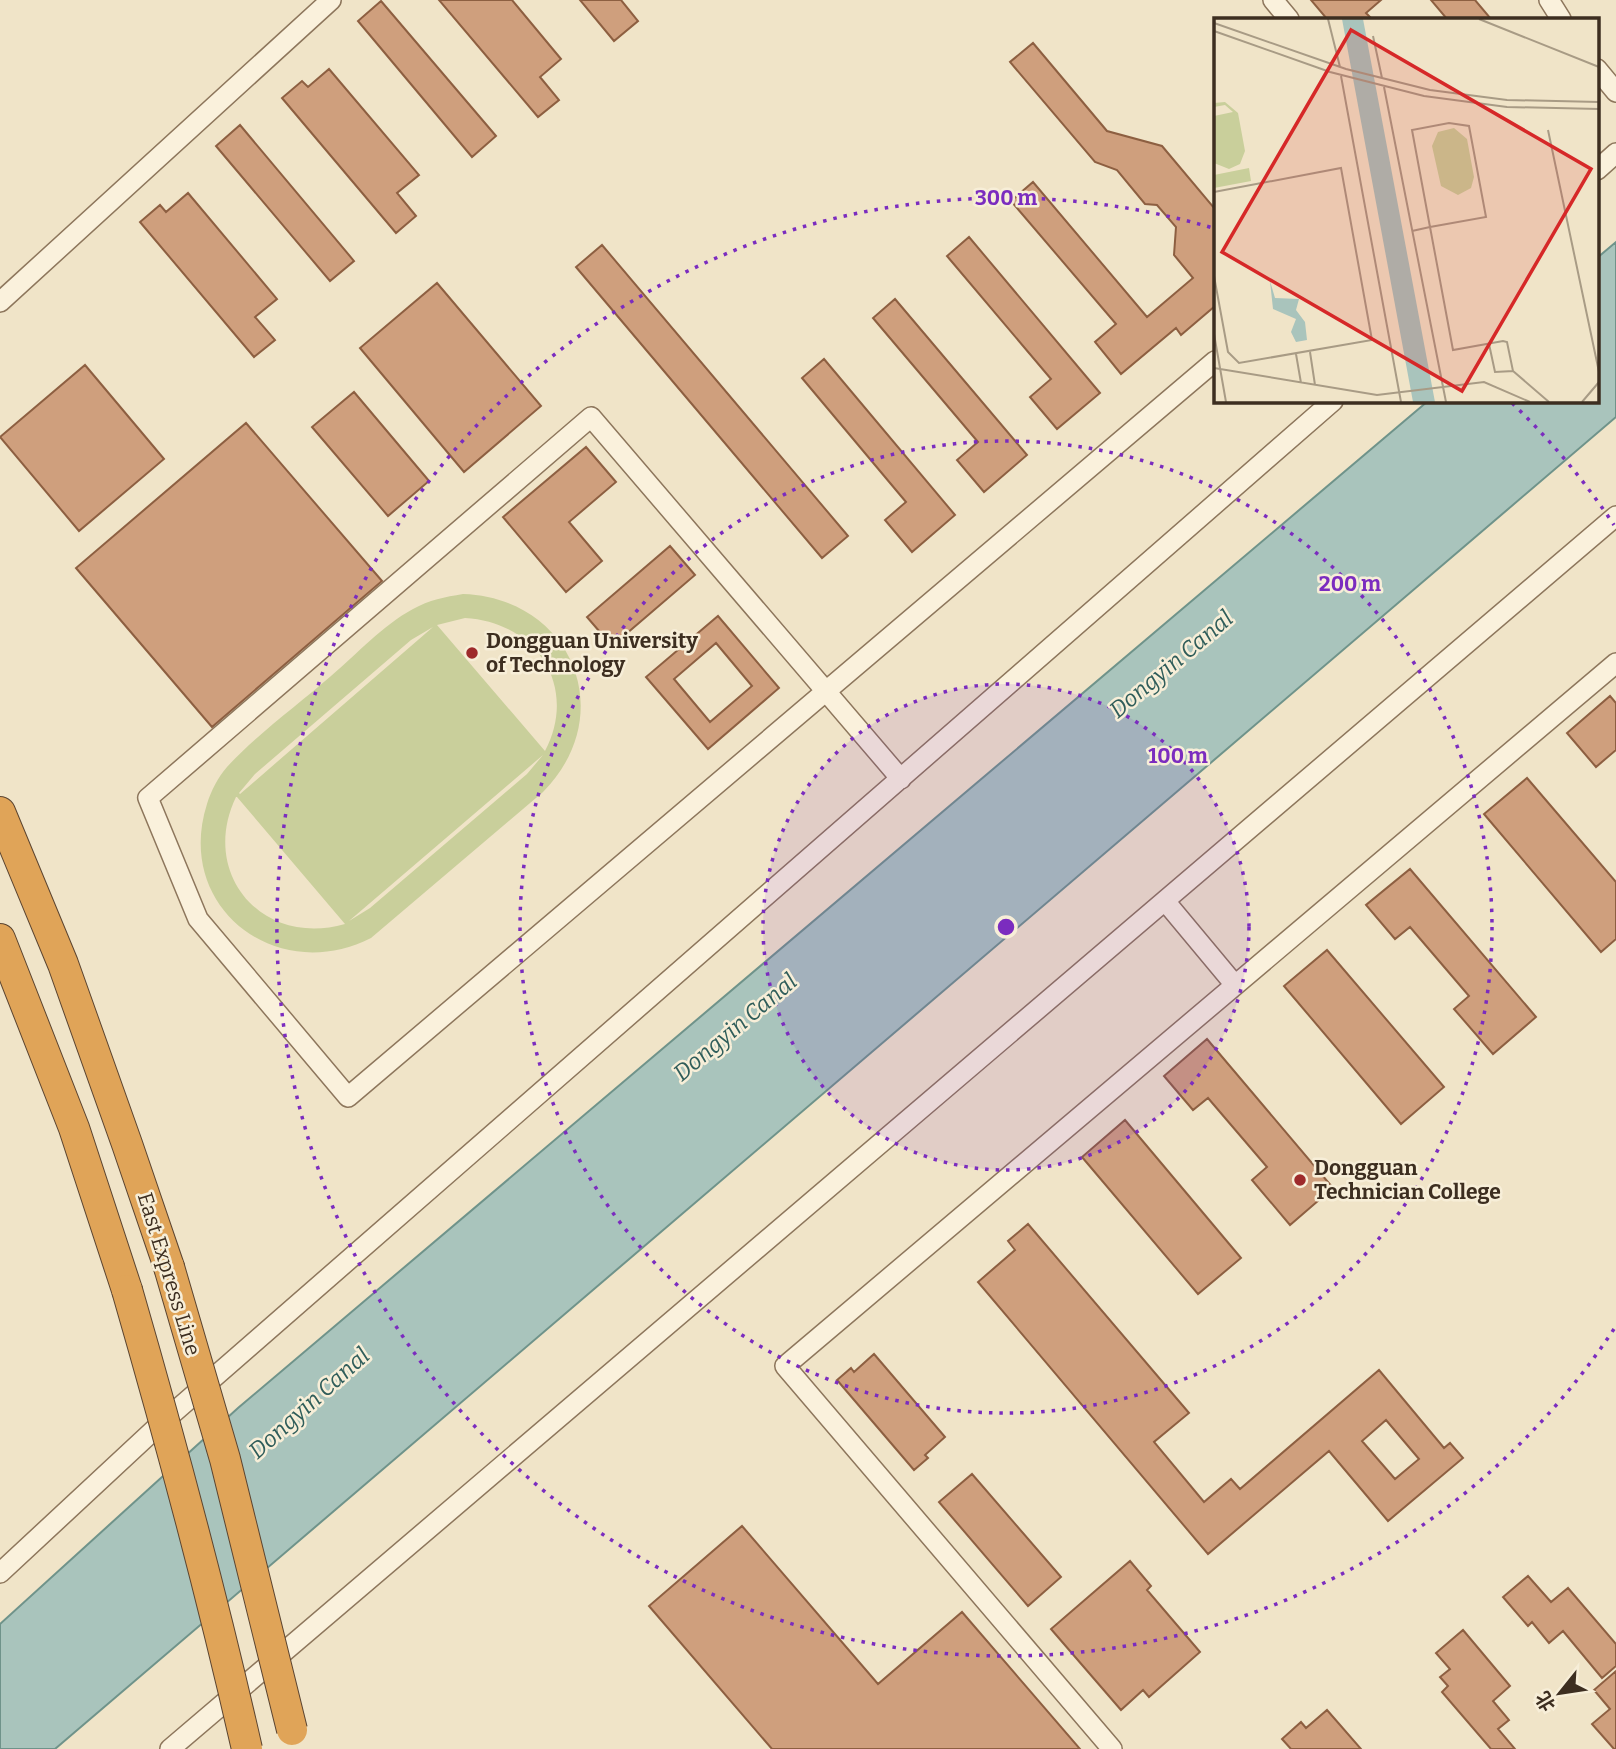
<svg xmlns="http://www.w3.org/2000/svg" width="1616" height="1749" font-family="Bitter,'Noto Sans SC',serif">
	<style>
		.green { fill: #c9cf9b; fill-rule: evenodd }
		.water { fill: #a9c4bc; stroke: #6f938a; stroke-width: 2 }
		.building { fill: #cf9f7d; stroke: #8d5f41; stroke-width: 2; fill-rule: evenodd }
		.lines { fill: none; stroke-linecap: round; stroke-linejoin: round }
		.minor-casing { stroke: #8d765c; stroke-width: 22 }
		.highway-casing { stroke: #5b4430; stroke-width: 32 }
		.minor { stroke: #faf1dc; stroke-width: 19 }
		.highway { stroke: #e0a458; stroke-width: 30 }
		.highway-bridge-casing { stroke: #5b4430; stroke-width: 32; stroke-linecap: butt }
		.highway-bridge { stroke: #e0a458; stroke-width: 30 }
		.ring { fill: none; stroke: #7b2cbf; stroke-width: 3.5; stroke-dasharray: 3.5 7 }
		.poi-dot { fill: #9e2a2b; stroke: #f7eed8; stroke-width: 2.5 }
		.labels { text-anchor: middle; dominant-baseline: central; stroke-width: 5; stroke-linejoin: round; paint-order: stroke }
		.poi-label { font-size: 21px; font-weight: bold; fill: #3d2e20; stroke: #f7eed8; text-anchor: start }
		.street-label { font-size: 21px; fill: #3d2e20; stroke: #f7eed8 }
		.water-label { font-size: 23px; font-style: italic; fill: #2f5d5a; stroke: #f7eed8 }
		.inset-road { fill: none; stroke: #a89b85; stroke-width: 2 }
		.view { fill: #d62828; fill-opacity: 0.15; stroke: #d62828; stroke-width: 3.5 }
		.inset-edge { fill: none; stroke: #3d2e20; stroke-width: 3.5 }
		.centre { fill: #7b2cbf; stroke: #f7eed8; stroke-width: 3.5 }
		.ring-label { font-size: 21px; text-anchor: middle; font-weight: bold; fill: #7b2cbf; stroke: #f7eed8; stroke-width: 5; stroke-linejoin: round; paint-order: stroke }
	</style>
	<rect width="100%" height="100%" fill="#f0e4c8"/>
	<path class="green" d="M463,594C572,598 620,714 543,792L371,938C276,986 174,907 207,804C211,791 218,777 227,767C255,736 299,704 331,676C357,654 383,625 413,609C429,600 445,597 463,594ZM465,618C536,622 579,686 545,751L437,625ZM433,627L240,794L239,793L255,774L411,640ZM543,755L527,774L370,908L349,921ZM236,797H237L345,924C263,948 199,874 236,797Z"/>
	<path class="water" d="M1616,242V417L55,1749H0V1624L238,1408L1428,401H1597V258Z"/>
	<path class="building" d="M439,0H512L561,59L540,77L559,100L538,117Z
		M580,0H621L638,21L614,41Z
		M1311,0H1381L1366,13L1372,19H1327Z
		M1431,0H1475L1491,19H1447Z
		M381,1L496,136L472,157L358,21Z
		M1033,43L1107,131L1162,146L1215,209V306L1181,335L1176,328L1121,374L1095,342L1116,324L1011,201L1033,182L1147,317L1193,278L1174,255L1176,227L1157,205L1145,204L1117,170L1095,162L1010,62Z
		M329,69L419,175L397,193L416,216L396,233L282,98L302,81L308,87Z
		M240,125L354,261L330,281L216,146Z
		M188,193L277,299L255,317L275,340L254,357L140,222L160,205L166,212Z
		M969,237L1100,393L1057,429L1030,397L1051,379L947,256Z
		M602,245L848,536L822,558L576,267Z
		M437,283L541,406L464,472L360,348Z
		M895,299L1027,455L984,492L957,460L978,442L873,318Z
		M824,359L955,515L912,552L885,520L906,502L802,378Z
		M85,365L164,459L79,531L0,437Z
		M354,392L429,481L388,516L312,427Z
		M246,423L382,581L212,727L76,568Z
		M586,447L616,482L569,522L602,561L566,592L503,517Z
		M670,546L695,575L612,646L587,617Z
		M718,616L779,688L708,749L646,677ZM716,643L752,686L710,722L674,679Z
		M1610,696L1616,703V750L1596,767L1567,733Z
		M1527,778L1616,882V939L1601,952L1484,814Z
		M1410,869L1536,1017L1493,1054L1454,1009L1469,996L1410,927L1395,939L1366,905Z
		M1327,950L1444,1087L1401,1124L1284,986Z
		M1207,1039L1333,1188L1290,1225L1252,1180L1267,1167L1208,1098L1193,1110L1164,1076Z
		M1125,1120L1241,1258L1198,1294L1082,1157Z
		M1028,1224L1189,1413L1154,1442L1204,1502L1231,1479L1240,1489L1379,1370L1444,1448L1450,1443L1463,1458L1388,1521L1329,1451L1208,1554L978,1282L1015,1250L1008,1241ZM1386,1420L1419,1459L1395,1479L1362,1441Z
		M874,1354L945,1437L925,1455L928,1458L914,1470L837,1380L851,1368L854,1372Z
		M972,1474L1061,1577L1028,1606L939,1502Z
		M742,1526L878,1684L962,1612L1080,1749H772L649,1606Z
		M1130,1561L1151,1586L1147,1590L1200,1652L1149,1697L1143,1690L1121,1710L1051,1629Z
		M1528,1576L1551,1602L1568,1588L1616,1644V1666L1602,1678L1563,1631L1549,1643L1532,1622L1528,1626L1503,1597Z
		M1463,1630L1510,1686L1493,1701L1509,1720L1498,1729L1515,1749H1491L1442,1692L1448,1686L1440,1677L1450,1669L1436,1653Z
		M1616,1671V1749H1614L1592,1724L1610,1709L1594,1690Z
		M1327,1710L1361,1749H1291L1282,1739L1301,1722L1306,1728Z"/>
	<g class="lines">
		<defs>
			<path id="minor" d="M1273,0L1289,19
				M1549,0L1561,19
				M1597,69L1616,92
				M1597,170L1616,153
				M0,302L331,0
				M901,779L591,417L148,798L198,919L348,1097L1215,361
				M1165,901L1235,985
				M0,1573L157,1427L1333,401
				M170,1749L1616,516
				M1112,1749L785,1366L1616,663"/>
			<path id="highway" d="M0,812L63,964L127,1144L169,1267
				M0,939L74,1128L127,1290"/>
		</defs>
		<use href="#minor" class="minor-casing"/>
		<use href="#highway" class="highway-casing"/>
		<use href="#minor" class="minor"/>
		<use href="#highway" class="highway"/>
		<defs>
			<path id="highway-bridge" d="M169,1267L225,1459L292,1730
				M127,1290C171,1442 212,1595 247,1749"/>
		</defs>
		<use href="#highway-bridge" class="highway-bridge-casing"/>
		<use href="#highway-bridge" class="highway-bridge"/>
	</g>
	<circle cx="1006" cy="927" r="243" fill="#7b2cbf" fill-opacity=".12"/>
	<g class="ring">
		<circle cx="1006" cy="927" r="243"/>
		<circle cx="1006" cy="927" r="486"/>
		<path d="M1614 1329A729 729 0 1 1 1213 228M1512 403A729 729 0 0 1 1614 525"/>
	</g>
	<g class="poi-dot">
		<circle cx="472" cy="653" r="7"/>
		<circle cx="1300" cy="1180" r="7"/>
	</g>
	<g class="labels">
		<g class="poi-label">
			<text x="486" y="641">Dongguan University<tspan x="486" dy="24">of Technology</tspan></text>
			<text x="1314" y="1168">Dongguan<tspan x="1314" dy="24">Technician College</tspan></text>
		</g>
		<g class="street-label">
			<text transform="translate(169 1274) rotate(73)">East Express Line</text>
		</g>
		<g class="water-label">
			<text transform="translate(1171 664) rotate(-40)">Dongyin Canal</text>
			<text transform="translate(735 1027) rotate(-40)">Dongyin Canal</text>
			<text transform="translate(309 1403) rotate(-42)">Dongyin Canal</text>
		</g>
	</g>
	<g transform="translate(1214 18)">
		<rect width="385" height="385" fill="#f0e4c8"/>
		<path d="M11,84L24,95L31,133L26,146L15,151L0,145V98L19,94L11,87L0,89V85ZM240,110L253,121L260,159L257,170L244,177L227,168L218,128L224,114ZM35,150L37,163L0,170V157Z" fill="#c9cf9b"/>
		<path d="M128,1H149L221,384H199ZM56,263L61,280L85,281L82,292L91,304L93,322L82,324L77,314L82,301L59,291Z" fill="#a9c4bc"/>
		<path class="inset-road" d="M114,1L126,49M265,1L385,49M0,5L132,51L216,72L293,82L385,84M0,13L116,54L210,78L293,89L385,91M159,18L168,60M127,58L187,384M170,69L232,384M334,112L385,354M0,174L127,150L158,322L25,345L14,334L0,258M198,213L216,209L272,199L255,108L235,105L198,112L216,209L239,332L289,323L293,324L299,353L281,354L275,326M0,316L12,384M96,334L101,367M82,336L87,365M0,350L163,377L270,364L316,384M299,353L335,384M368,384L385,364"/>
		<path class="view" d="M137,12L377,151L248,373L8,234Z"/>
		<rect width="385" height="385" class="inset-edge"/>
	</g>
	<circle cx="1006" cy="927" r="10" class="centre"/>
	<g class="ring-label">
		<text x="1006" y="205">300 m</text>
		<text x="1350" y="591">200 m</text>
		<text x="1178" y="763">100 m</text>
	</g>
	<g transform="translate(1560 1693) rotate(240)" stroke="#f7eed8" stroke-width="5" paint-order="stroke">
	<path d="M0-5L12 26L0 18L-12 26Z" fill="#3d2e20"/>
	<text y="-10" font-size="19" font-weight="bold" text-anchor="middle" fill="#3d2e20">北</text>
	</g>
</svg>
